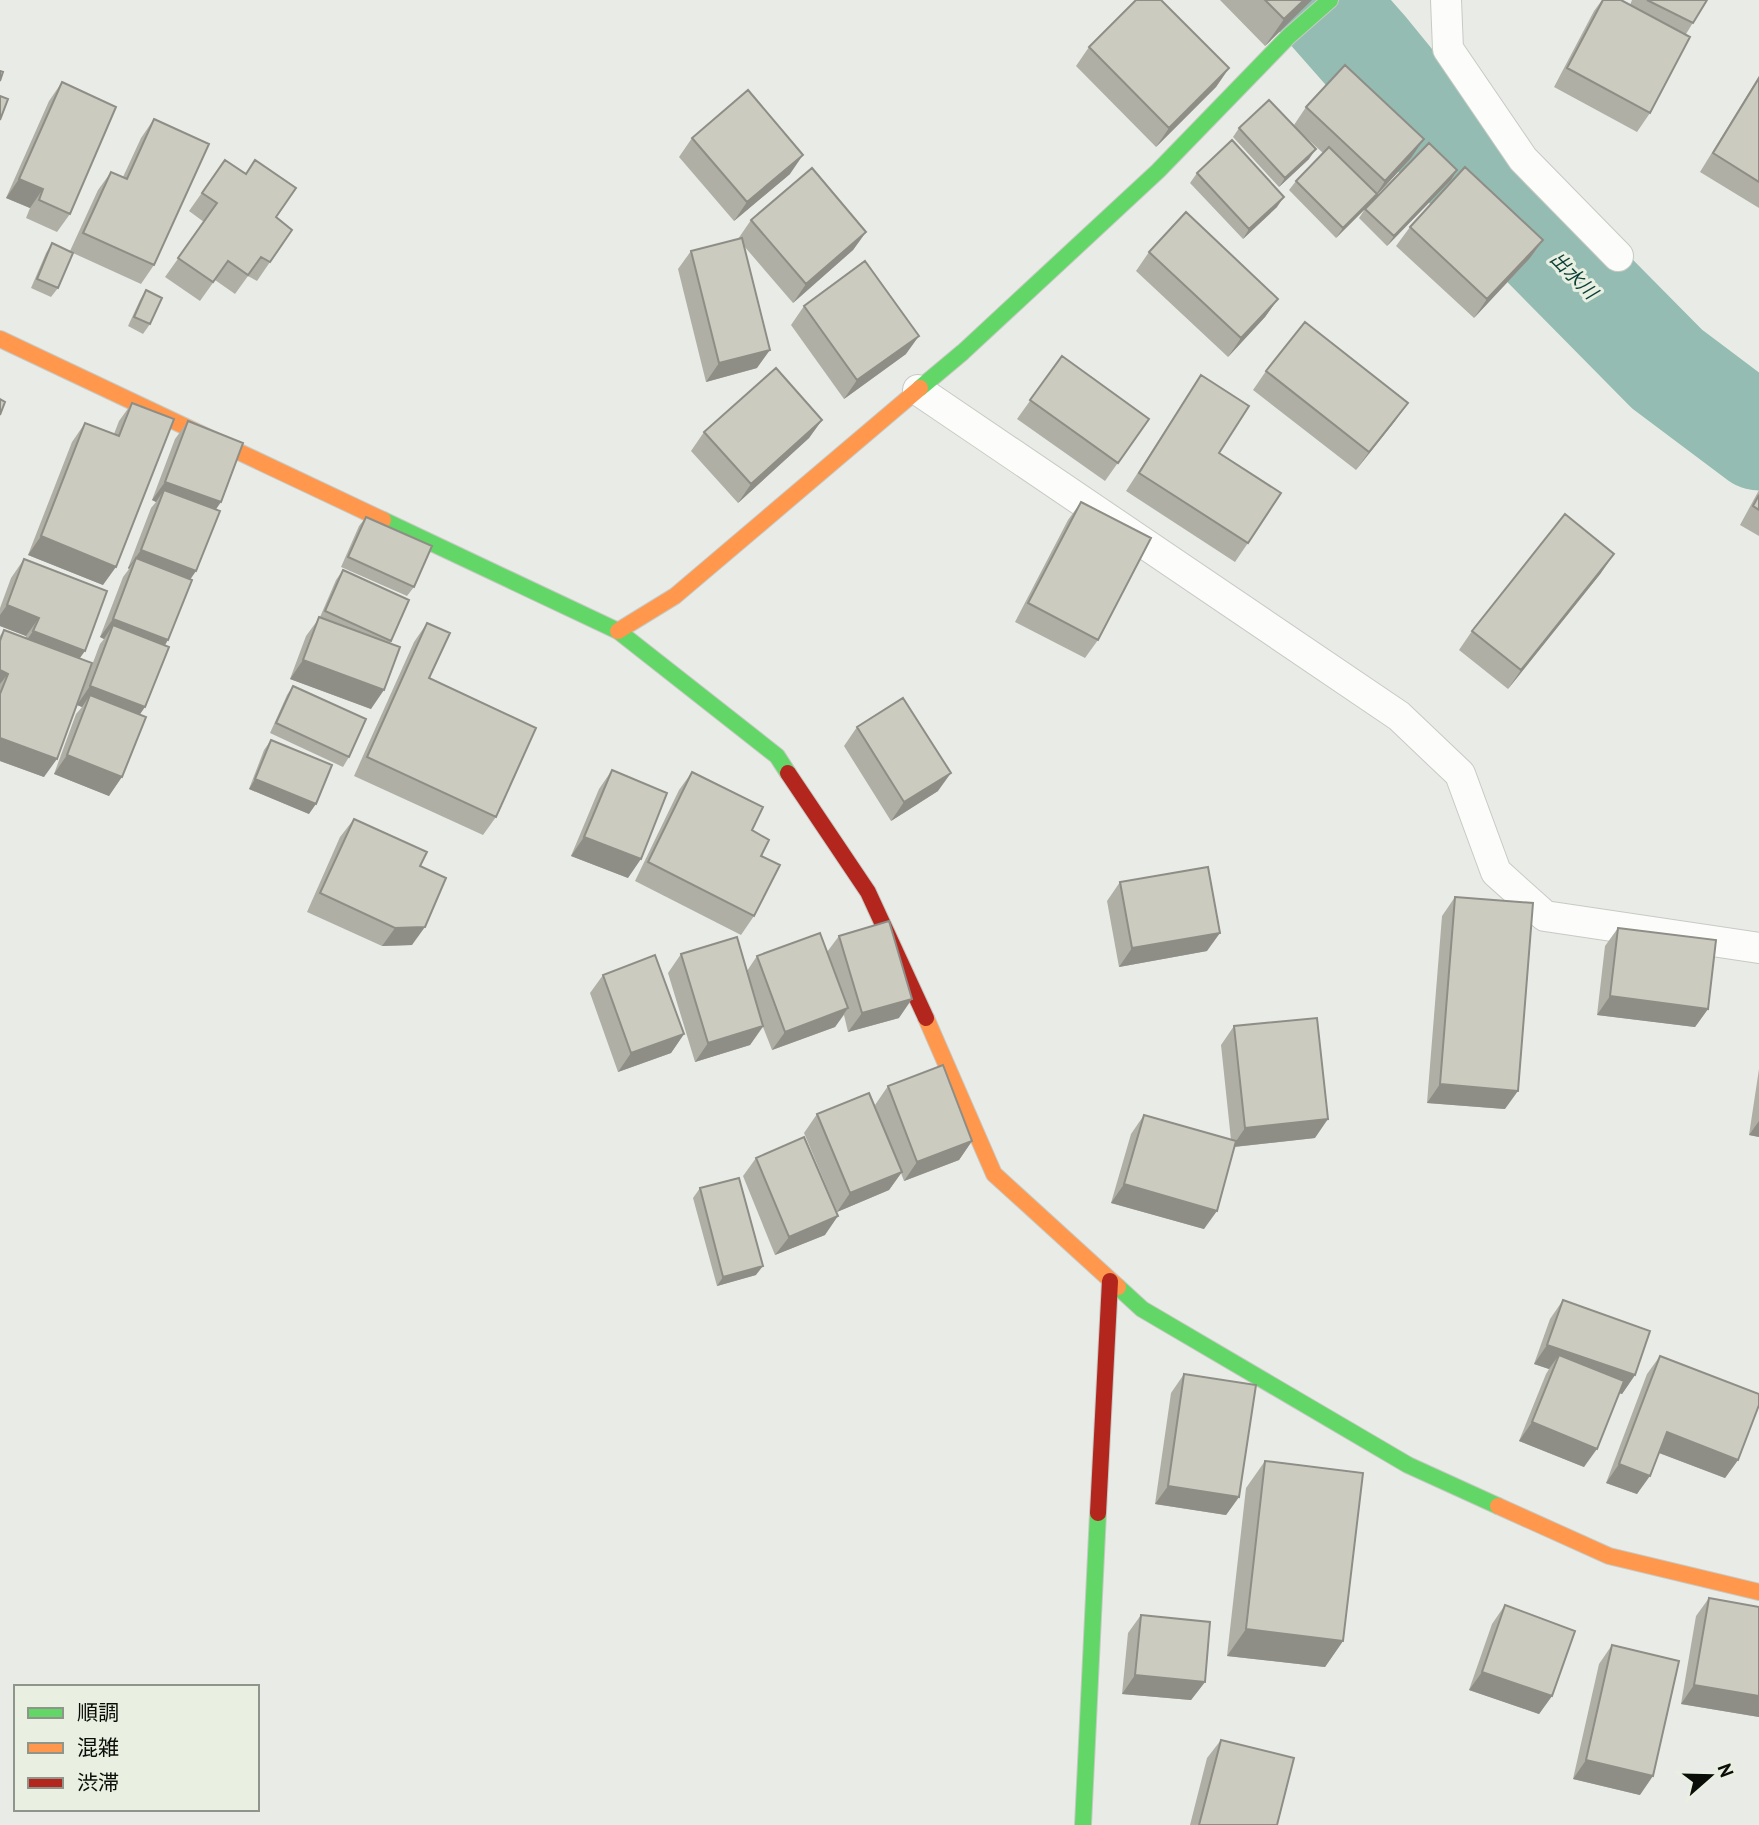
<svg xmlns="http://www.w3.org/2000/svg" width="1759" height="1825" font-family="'PT Sans','Noto Sans JP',sans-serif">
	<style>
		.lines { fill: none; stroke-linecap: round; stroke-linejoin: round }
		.river { stroke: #94bcb2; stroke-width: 105 }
		.lane-casing { stroke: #c7cac4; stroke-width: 32 }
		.fast-casing { stroke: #c7cac4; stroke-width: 18 }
		.slow-casing { stroke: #c7cac4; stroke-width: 18 }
		.jam-casing { stroke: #c7cac4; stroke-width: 18 }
		.lane { stroke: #fcfcfb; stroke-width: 30 }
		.fast { stroke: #63d668; stroke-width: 16 }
		.slow { stroke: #ff974d; stroke-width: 16 }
		.jam { stroke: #b3261e; stroke-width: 16 }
		.wall { fill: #afafa5 }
		.shaded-wall { fill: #8e8e86 }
		.building { fill: #cbcbc0; stroke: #8e8e86; stroke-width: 2 }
		.labels { text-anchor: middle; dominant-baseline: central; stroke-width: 6; stroke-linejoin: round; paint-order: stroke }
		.water-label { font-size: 19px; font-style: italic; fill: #083e35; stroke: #e9f0e2 }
	</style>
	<rect width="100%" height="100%" fill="#e9ece6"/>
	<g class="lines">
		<path class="river" d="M1321,0L1365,50L1427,126L1667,369L1759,438"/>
		<defs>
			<path id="lane" d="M1446,0L1448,49L1523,159L1618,256
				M918,390L1399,716L1460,774L1496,872L1545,916L1759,948"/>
			<path id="fast" d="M920,388L963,352L1158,171L1289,36L1330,0
				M383,520L618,631L777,756L788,773
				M1118,1287L1142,1309L1408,1465L1498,1506
				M1083,1825L1098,1513"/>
			<path id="slow" d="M0,339L383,520
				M618,631L675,596L920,388
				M926,1018L994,1174L1118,1287
				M1498,1506L1609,1556L1759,1592"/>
			<path id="jam" d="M788,773L868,892L926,1018
				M1098,1513L1110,1281"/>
		</defs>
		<use href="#lane" class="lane-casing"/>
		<use href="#fast" class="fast-casing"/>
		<use href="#slow" class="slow-casing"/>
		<use href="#jam" class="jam-casing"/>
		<use href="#lane" class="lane"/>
		<use href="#fast" class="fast"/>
		<use href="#slow" class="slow"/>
		<use href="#jam" class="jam"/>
	</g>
	<path class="wall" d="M1220,0H1312L1265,46Z
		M1602,0H1621L1630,5L1632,0H1707L1686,34L1650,113L1637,132L1554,87L1594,11Z
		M1089,47L1229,68L1216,87L1156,147L1076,66Z
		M1759,76V208L1700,172Z
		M62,82L70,214L57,232L26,218L30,208L6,198L49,101Z
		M1306,107L1424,139L1411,158L1375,197L1370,204L1336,238L1289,190L1296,181L1323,153L1300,132L1309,159L1279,187L1233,137L1239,128L1294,125Z
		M154,119V265L141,284L73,253L58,288L51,297L31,288L46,253L52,243L70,251L98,190L111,172L123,177L141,138Z
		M692,138L790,174L734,221L679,157Z
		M225,160L276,217L292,230L257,281L248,276L235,294L215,280L200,301L165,277L204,222L189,211Z
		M1457,170L1451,180L1387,246L1359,218L1365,209Z
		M1197,173L1277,207L1243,239L1190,183Z
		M751,220L866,232L853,250L793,303L744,246L757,368L706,382L678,269L691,251L738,239Z
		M1410,227L1543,240L1530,258L1474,318L1396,246Z
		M1149,252L1278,299L1265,317L1228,357L1136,271Z
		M146,290L150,324L143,334L128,326L140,300Z
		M804,306L906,354L844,399L791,325Z
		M1062,356L1149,419L1105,481L1017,419Z
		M1266,371L1395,421L1356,470L1253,390Z
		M1201,375L1219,453L1248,543L1235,562L1126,491Z
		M132,403L103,585L28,555L72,442L85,423L114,434L119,421Z
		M822,420L809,438L738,503L691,451L704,432Z
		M188,421L216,509L196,571L190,580L109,796L54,774L76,714L82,707L77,705L100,644L104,639L100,637L123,577L129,569L128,568L151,508L156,502L152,500L175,439Z
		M1759,490V536L1740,525Z
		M1081,502L1098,640L1085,658L1015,622L1068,520Z
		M366,517L414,587L407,596L341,567L359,526Z
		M24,559L79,658L44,777L0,761V636L4,630L25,638L26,636L0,626V608L11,578Z
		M343,570L391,641L371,709L290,679L306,636L320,617L336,580Z
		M1601,573L1508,689L1459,650L1472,631Z
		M427,623L429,678L496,817L483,835L354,776L414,642Z
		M293,686L349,757L343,767L270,733L287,695Z
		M857,727L938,791L891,821L844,746Z
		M271,740L309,814L249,789L264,750Z
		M612,770L628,878L571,856L599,789Z
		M692,772L761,856L754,916L741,935L635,881L679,790Z
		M354,819L420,866L412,945L382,946L307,912L340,837Z
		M1120,882L1207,951L1119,967L1107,901Z
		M1455,897L1505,1109L1427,1103L1442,916Z
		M1618,928L1708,1009L1695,1027L1597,1015L1605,946Z
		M839,936L899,1018L848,1032L844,1015L835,1027L772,1050L763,1027L750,1045L695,1062L668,973L681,954L747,971L757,956L827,952Z
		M603,975L684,1034L671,1053L618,1072L590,993Z
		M1234,1026L1315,1138L1235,1147L1204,1229L1111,1203L1131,1134L1144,1115L1231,1140L1221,1045Z
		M1759,1069V1137L1749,1135Z
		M888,1086L972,1141L959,1160L904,1181L901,1173L889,1190L837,1212L804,1133L817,1114L886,1135L875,1105Z
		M756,1158L825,1235L775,1255L743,1176Z
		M700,1188L756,1275L717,1286L693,1198Z
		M1563,1300L1635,1375L1622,1394L1619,1393L1584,1467L1519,1441L1546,1374L1549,1369L1534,1364L1550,1319Z
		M1660,1356L1738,1460L1725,1478L1659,1453L1637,1494L1606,1483L1647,1374Z
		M1184,1374L1239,1497L1226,1515L1155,1504L1171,1393Z
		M1265,1461L1343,1641L1325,1667L1227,1656L1246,1488Z
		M1709,1598L1759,1607V1717L1681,1704L1696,1616Z
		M1505,1605L1552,1696L1539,1714L1469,1690L1492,1624Z
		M1141,1615L1205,1682L1191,1700L1122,1694L1128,1633Z
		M1612,1645L1640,1795L1573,1779L1599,1664Z
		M1221,1740L1277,1825H1190L1207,1758Z"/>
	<path class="shaded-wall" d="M1304,0H1312L1265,46L1284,19Z
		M1229,68L1216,87L1156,147L1169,128Z
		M1424,139L1411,158L1375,197L1370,204L1336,238L1343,228L1375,196L1385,181Z
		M1316,149L1309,159L1279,187L1285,178Z
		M803,155L790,174L734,221L747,202Z
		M1457,170L1451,180L1387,246L1394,236Z
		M19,179L43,189L30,208L6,198Z
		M1284,197L1277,207L1243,239L1249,229Z
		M866,232L853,250L793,303L806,284Z
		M1543,240L1530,258L1474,318L1487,299Z
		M1278,299L1265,317L1228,357L1241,338Z
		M919,336L906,354L844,399L857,380Z
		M770,350L757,368L706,382L719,363Z
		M1408,403L1395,421L1356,470L1369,452Z
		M822,420L809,438L738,503L751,484Z
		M165,482L221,502L208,521L164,490L156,502L152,500Z
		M41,536L116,567L103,585L28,555Z
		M141,550L196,571L183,589L136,558L129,569L128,568Z
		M1614,554L1601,573L1508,689L1521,670Z
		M7,605L39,618L26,636L0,626V615Z
		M113,619L168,640L155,659L113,625L104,639L100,637Z
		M33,631L85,651L72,669L20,650Z
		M303,660L384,690L371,709L290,679Z
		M0,670L8,674L0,684Z
		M90,686L145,707L132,726L90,695L82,707L77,705Z
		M0,738L57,759L44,777L0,761Z
		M67,755L122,777L109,796L54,774Z
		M951,773L938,791L891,821L904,802Z
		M255,779L316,804L309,814L249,789Z
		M584,837L641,859L628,878L571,856Z
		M425,927L412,945L382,946L395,928Z
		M1220,933L1207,951L1119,967L1132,948Z
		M1610,996L1708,1009L1695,1027L1597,1015Z
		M912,999L899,1018L848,1032L862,1013Z
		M848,1008L835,1027L772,1050L785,1032Z
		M763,1026L750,1045L695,1062L708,1043Z
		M684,1034L671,1053L618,1072L631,1053Z
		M1440,1084L1518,1091L1505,1109L1427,1103Z
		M1328,1119L1315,1138L1232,1147L1245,1128Z
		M1759,1121V1137L1749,1135Z
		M972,1141L959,1160L904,1181L917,1162Z
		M902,1172L889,1190L837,1212L850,1193Z
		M1124,1184L1217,1211L1204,1229L1111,1203Z
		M838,1216L825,1235L775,1255L789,1237Z
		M763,1266L756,1275L717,1286L723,1277Z
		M1547,1345L1635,1375L1622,1394L1553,1370L1559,1355L1549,1369L1534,1364Z
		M1532,1422L1597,1449L1584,1467L1519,1441Z
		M1667,1432L1738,1460L1725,1478L1654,1451Z
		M1619,1464L1650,1476L1637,1494L1606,1483Z
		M1168,1486L1239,1497L1226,1515L1155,1504Z
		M1246,1629L1343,1641L1325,1667L1227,1656Z
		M1482,1672L1552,1696L1539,1714L1469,1690Z
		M1135,1675L1205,1682L1191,1700L1122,1694Z
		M1694,1685L1759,1696V1717L1681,1704Z
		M1586,1760L1653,1776L1640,1795L1573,1779Z"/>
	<path class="building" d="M1136,0H1161L1229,68L1169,128L1089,47Z
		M1265,0H1304L1284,19Z
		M1603,0H1621L1690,37L1650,113L1567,68Z
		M1647,0H1707L1693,23Z
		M1345,65L1424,139L1385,181L1306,107Z
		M0,71L3,72L0,81Z
		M1759,78V182L1713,153Z
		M62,82L116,107L70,214L39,200L43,189L19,179Z
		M748,90L803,155L747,202L692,138Z
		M0,96L8,99L0,120Z
		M1269,100L1316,149L1285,178L1239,128Z
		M154,119L209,144L154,265L83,233L111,172L127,179Z
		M1232,140L1284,197L1249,229L1197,173Z
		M1429,143L1457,170L1394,236L1365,209Z
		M1329,147L1377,194L1343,228L1296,181Z
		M225,160L246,174L255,160L296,188L276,217L292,230L270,262L261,257L248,275L228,261L213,282L178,258L217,203L202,193Z
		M1465,167L1543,240L1487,299L1410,227Z
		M812,168L866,232L806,284L751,220Z
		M1186,212L1278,299L1241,338L1149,252Z
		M742,238L770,350L719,363L691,251Z
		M52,243L73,253L58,288L37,279Z
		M865,261L919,336L857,380L804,306Z
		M146,290L162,298L150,324L134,317Z
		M1305,322L1408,403L1369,452L1266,371Z
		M1062,356L1149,419L1118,463L1030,400Z
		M776,368L822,420L751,484L704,432Z
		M1201,375L1249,406L1219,453L1281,493L1248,543L1139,473Z
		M0,399L5,402L0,415Z
		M132,403L174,419L116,567L41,536L85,423L119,436Z
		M188,421L243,443L221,502L165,482Z
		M164,490L220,511L196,571L141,550Z
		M1759,495V510L1753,506Z
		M1081,502L1151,538L1098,640L1028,603Z
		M1565,514L1614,554L1521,670L1472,631Z
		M366,517L432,546L414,587L348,557Z
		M136,558L192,580L168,640L113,619Z
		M24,559L107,591L85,651L33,631L39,618L7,605Z
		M343,570L409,600L391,641L325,611Z
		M319,617L400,647L384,690L303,660Z
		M427,623L450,633L429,678L536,728L496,817L367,757Z
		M113,625L169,647L145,707L90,686Z
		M4,630L92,663L57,759L0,738V694L8,674L0,670V641Z
		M293,686L366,719L349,757L276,723Z
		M90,695L146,717L122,777L67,755Z
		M903,698L951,773L904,802L857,727Z
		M271,740L332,765L316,804L255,779Z
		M612,770L667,793L641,859L584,837Z
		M692,772L763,807L752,830L769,840L761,856L780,865L754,916L648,862Z
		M354,819L427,852L420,866L446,878L425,927L395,928L320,893Z
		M1208,867L1220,933L1132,948L1120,882Z
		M1455,897L1533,903L1518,1091L1440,1084Z
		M889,921L912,999L862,1013L839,936Z
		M1618,928L1716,940L1708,1009L1610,996Z
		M820,933L848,1008L785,1032L757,956Z
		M737,937L763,1026L708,1043L681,954Z
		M655,955L684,1034L631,1053L603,975Z
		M1317,1018L1328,1119L1245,1128L1234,1026Z
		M943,1065L972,1141L917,1162L888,1086Z
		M869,1093L902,1172L850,1193L817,1114Z
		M1144,1115L1236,1141L1217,1211L1124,1184Z
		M804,1137L838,1216L789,1237L756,1158Z
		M739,1178L763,1266L723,1277L700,1188Z
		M1563,1300L1650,1331L1635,1375L1547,1345Z
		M1559,1355L1624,1381L1597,1449L1532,1422Z
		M1660,1356L1759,1394V1405L1738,1460L1667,1432L1650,1476L1619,1464Z
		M1184,1374L1256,1385L1239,1497L1168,1486Z
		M1265,1461L1363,1473L1343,1641L1246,1629Z
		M1709,1598L1759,1607V1696L1694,1685Z
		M1505,1605L1575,1631L1552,1696L1482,1672Z
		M1141,1615L1210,1622L1205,1682L1135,1675Z
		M1612,1645L1679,1661L1653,1776L1586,1760Z
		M1221,1740L1294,1758L1277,1825H1199Z"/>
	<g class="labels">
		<g class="water-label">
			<text transform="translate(1574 275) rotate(45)">出水川</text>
		</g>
	</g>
	<rect x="14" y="1685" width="245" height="126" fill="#e9f0e2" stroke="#90958b" stroke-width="2"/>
	<rect x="28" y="1708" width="35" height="10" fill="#63d668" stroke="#90958b" stroke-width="2"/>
	<text x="77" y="1720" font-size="21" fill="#0b0d09">順調</text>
	<rect x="28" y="1743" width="35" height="10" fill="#ff974d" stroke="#90958b" stroke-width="2"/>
	<text x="77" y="1755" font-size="21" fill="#0b0d09">混雑</text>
	<rect x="28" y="1778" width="35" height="10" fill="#b3261e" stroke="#90958b" stroke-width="2"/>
	<text x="77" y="1790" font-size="21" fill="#0b0d09">渋滞</text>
	<g transform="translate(1710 1776) rotate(70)" stroke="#e9f0e2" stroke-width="5" paint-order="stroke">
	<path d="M0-5L12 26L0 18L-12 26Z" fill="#0b0d09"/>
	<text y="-10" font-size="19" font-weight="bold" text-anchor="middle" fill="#0b0d09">N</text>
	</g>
</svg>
